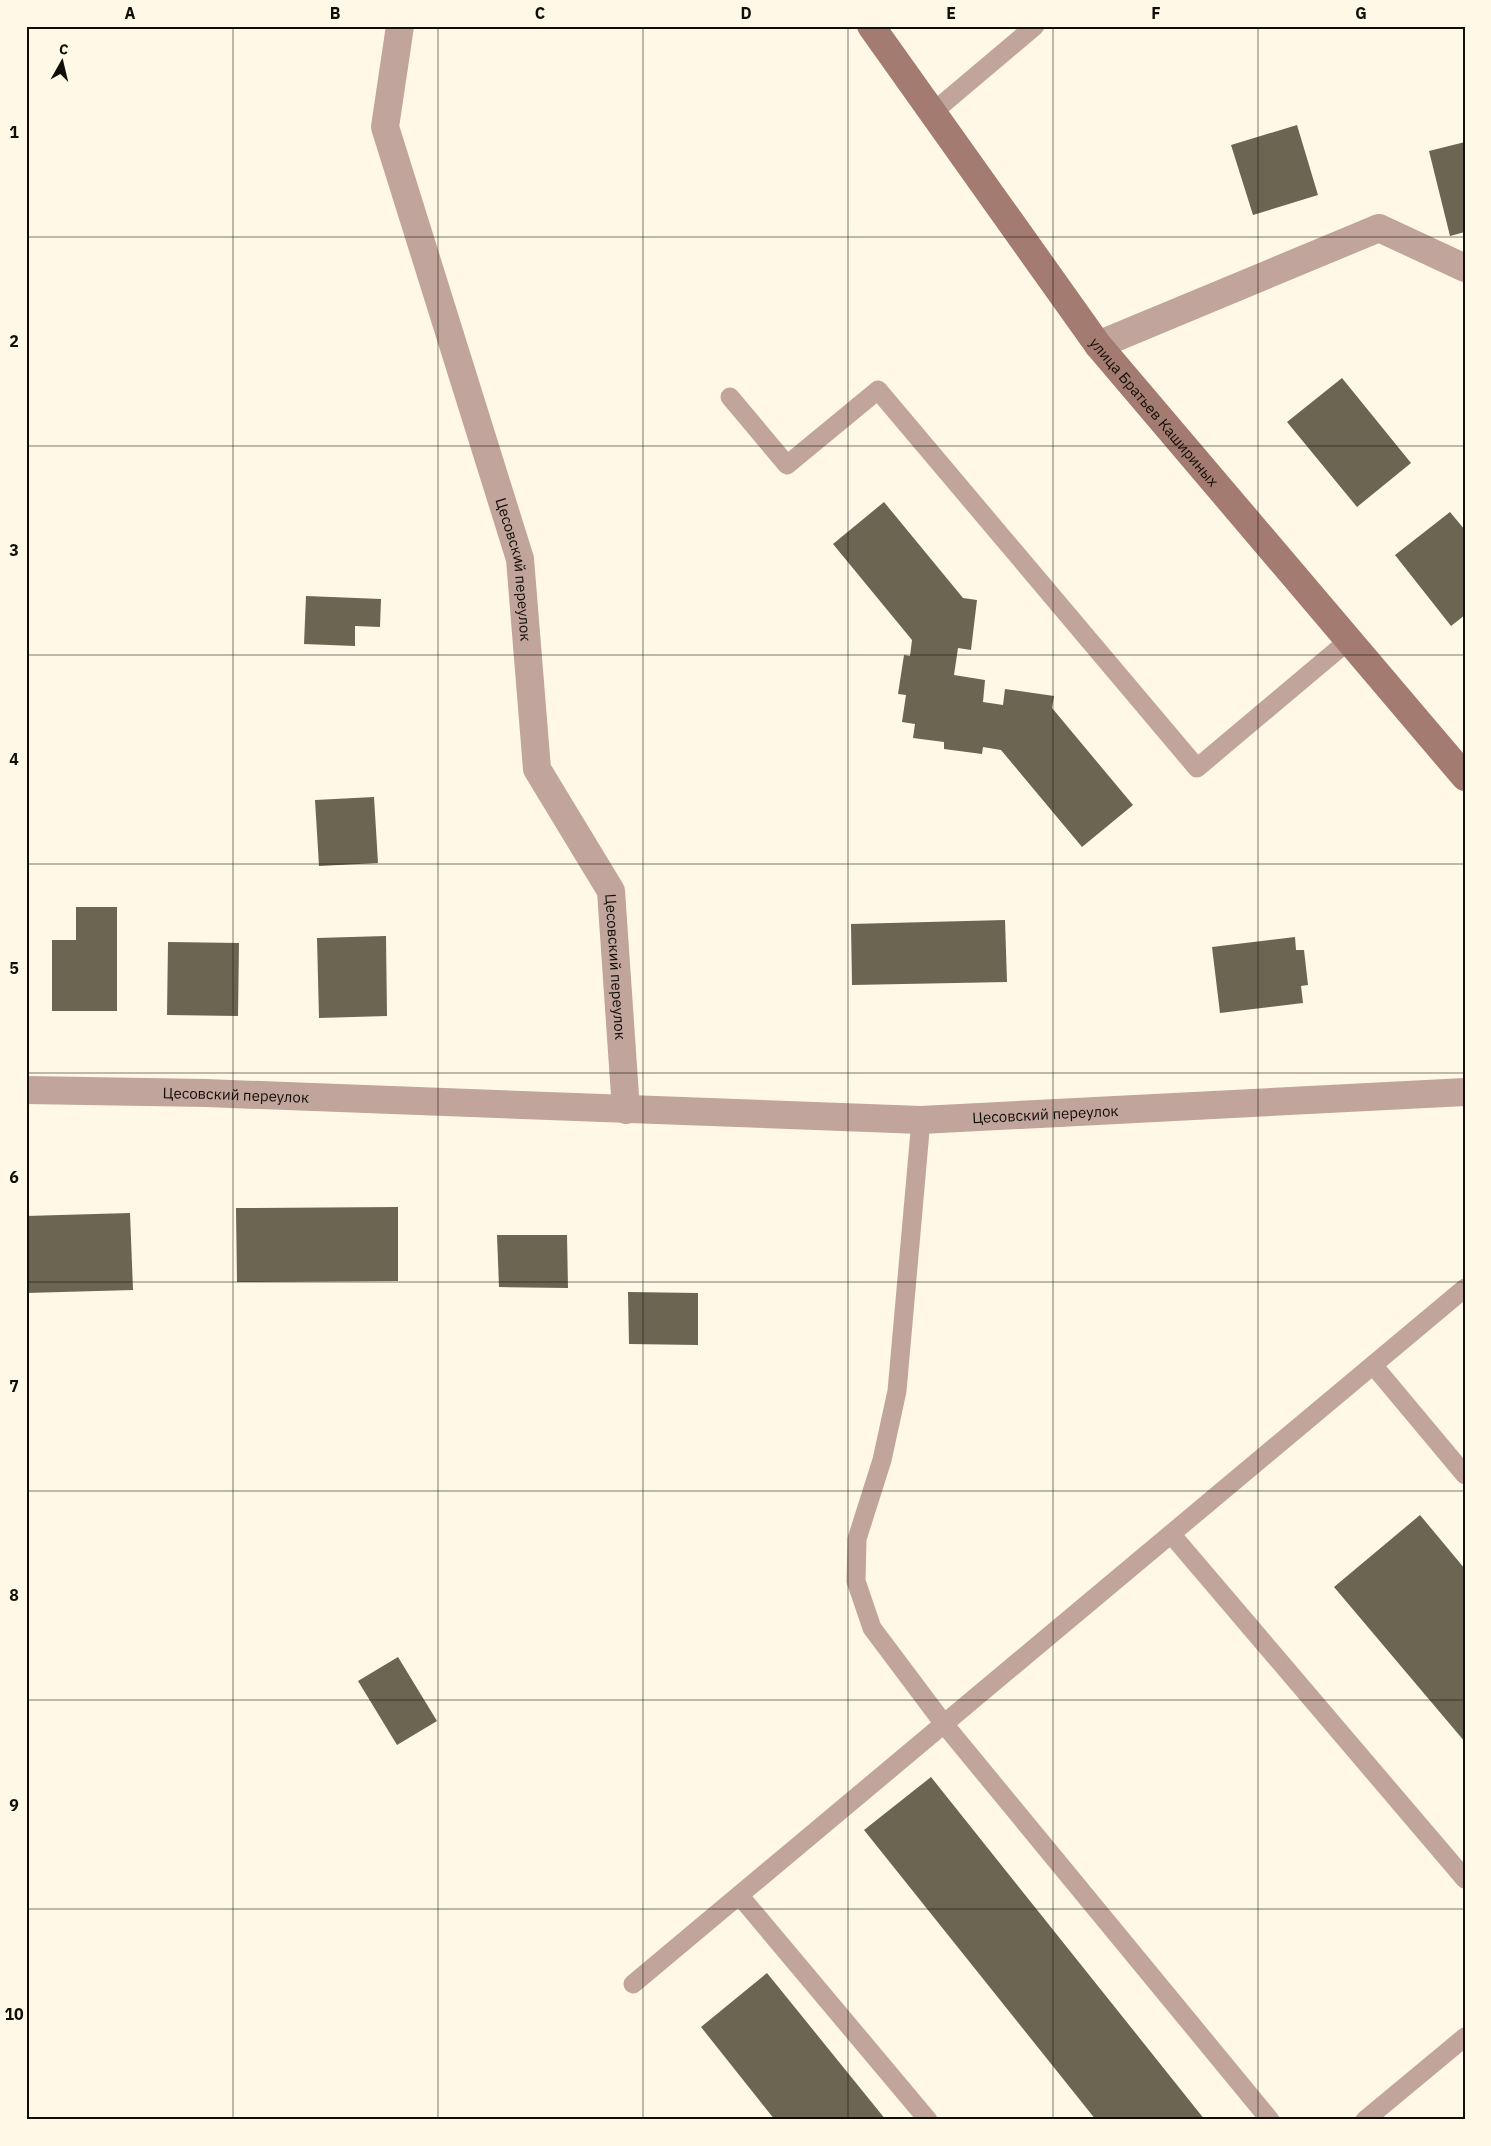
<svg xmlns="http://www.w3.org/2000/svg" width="1491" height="2146" font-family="'IBM Plex Sans',sans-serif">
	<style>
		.building { fill: #6c6552 }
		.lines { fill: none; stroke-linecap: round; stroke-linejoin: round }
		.service { stroke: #c1a49c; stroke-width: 19 }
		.minor { stroke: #c1a49c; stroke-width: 28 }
		.secondary { stroke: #a47b70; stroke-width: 28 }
		.grid { fill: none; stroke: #110e07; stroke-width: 1; stroke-opacity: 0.55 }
		.labels { text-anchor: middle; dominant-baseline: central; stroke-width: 4; stroke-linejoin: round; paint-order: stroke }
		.street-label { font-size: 15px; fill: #110e07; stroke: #fff8e7 }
		.neatline { fill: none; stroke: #110e07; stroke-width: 2 }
		.grid-label { font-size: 16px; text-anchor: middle; font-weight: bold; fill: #110e07 }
	</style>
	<rect width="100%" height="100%" fill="#fff8e7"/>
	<path class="building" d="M1297,125L1318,195L1253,215L1231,145Z
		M1465,142V232L1450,236L1429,151Z
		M1342,378L1411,463L1357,507L1287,422Z
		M884,502L963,598L977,600L971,650L958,648L954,675L985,680L983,702L1003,705L1005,689L1054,696L1052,708L1133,805L1082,847L1001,750L983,747L982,754L944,749V742L913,738L915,724L902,722L906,695L898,694L904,655L910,656L912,640L833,544Z
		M1450,512L1465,530V615L1451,626L1395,555Z
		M306,596L381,599L380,627L355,626V646L304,644Z
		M374,797L378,863L319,866L315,800Z
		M76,907H117V1011H52V940H76Z
		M1005,920L1007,982L852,985L851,924Z
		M386,936L387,1016L319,1018L317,938Z
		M1295,937L1296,950H1304L1308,985L1301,986L1303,1003L1220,1013L1212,947Z
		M168,942L239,943L238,1016L167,1015Z
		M398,1207V1281L237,1282L236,1208Z
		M130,1213L133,1290L26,1293V1216Z
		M497,1235H567L568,1288L499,1287Z
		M628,1292L698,1293V1345L629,1344Z
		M1420,1515L1465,1569V1742L1334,1587Z
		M398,1657L437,1721L397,1745L358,1681Z
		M931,1777L1205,2120H1096L864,1830Z
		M767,1973L886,2120H775L701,2027Z"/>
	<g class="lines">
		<path class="service" d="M932,113L1035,26
			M730,397L787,465L878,390L1197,768L1348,641
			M921,1120L897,1391L882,1460L857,1539L856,1581L872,1628L944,1724L1270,2120
			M1373,1365L1465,1475
			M1171,1534L1465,1879
			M739,1895L928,2120
			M633,1984L1465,1288
			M1365,2120L1465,2037"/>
		<g class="minor">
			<path id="s1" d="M400,26L385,127L520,559L537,769L611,891L626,1110"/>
			<path d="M1098,345L1379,228L1465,268"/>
			<path id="s2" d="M26,1090L206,1093L921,1120L1465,1092"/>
		</g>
		<path class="secondary" id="s3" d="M871,26L1098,345L1465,777"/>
	</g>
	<path class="grid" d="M233,26V2120M438,26V2120M643,26V2120M848,26V2120M1053,26V2120M1258,26V2120M26,237H1465M26,446H1465M26,655H1465M26,864H1465M26,1073H1465M26,1282H1465M26,1491H1465M26,1700H1465M26,1909H1465"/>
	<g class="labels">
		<g class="street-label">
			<text stroke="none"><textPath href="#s3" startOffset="479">улица Братьев Кашириных</textPath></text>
			<text stroke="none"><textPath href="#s1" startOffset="564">Цесовский переулок</textPath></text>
			<text stroke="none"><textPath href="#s1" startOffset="984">Цесовский переулок</textPath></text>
			<text stroke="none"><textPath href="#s2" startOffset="210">Цесовский переулок</textPath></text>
			<text stroke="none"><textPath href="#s2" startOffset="1020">Цесовский переулок</textPath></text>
		</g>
	</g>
	<rect width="1491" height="2146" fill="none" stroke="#fff8e7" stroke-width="55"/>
	<g transform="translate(62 62) rotate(8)" stroke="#fff8e7" stroke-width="4" paint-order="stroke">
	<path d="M0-4L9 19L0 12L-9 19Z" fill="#110e07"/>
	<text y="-8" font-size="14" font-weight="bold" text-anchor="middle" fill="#110e07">С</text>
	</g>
	<rect x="28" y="28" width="1436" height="2090" class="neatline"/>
	<g class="grid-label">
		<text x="130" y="19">A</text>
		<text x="335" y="19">B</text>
		<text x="540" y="19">C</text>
		<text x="746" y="19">D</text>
		<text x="951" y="19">E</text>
		<text x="1156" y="19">F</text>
		<text x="1361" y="19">G</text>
		<text x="14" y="138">1</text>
		<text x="14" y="347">2</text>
		<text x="14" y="556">3</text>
		<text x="14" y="765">4</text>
		<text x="14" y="974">5</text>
		<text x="14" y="1183">6</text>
		<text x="14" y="1392">7</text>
		<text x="14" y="1601">8</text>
		<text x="14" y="1811">9</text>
		<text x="14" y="2020">10</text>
	</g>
</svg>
